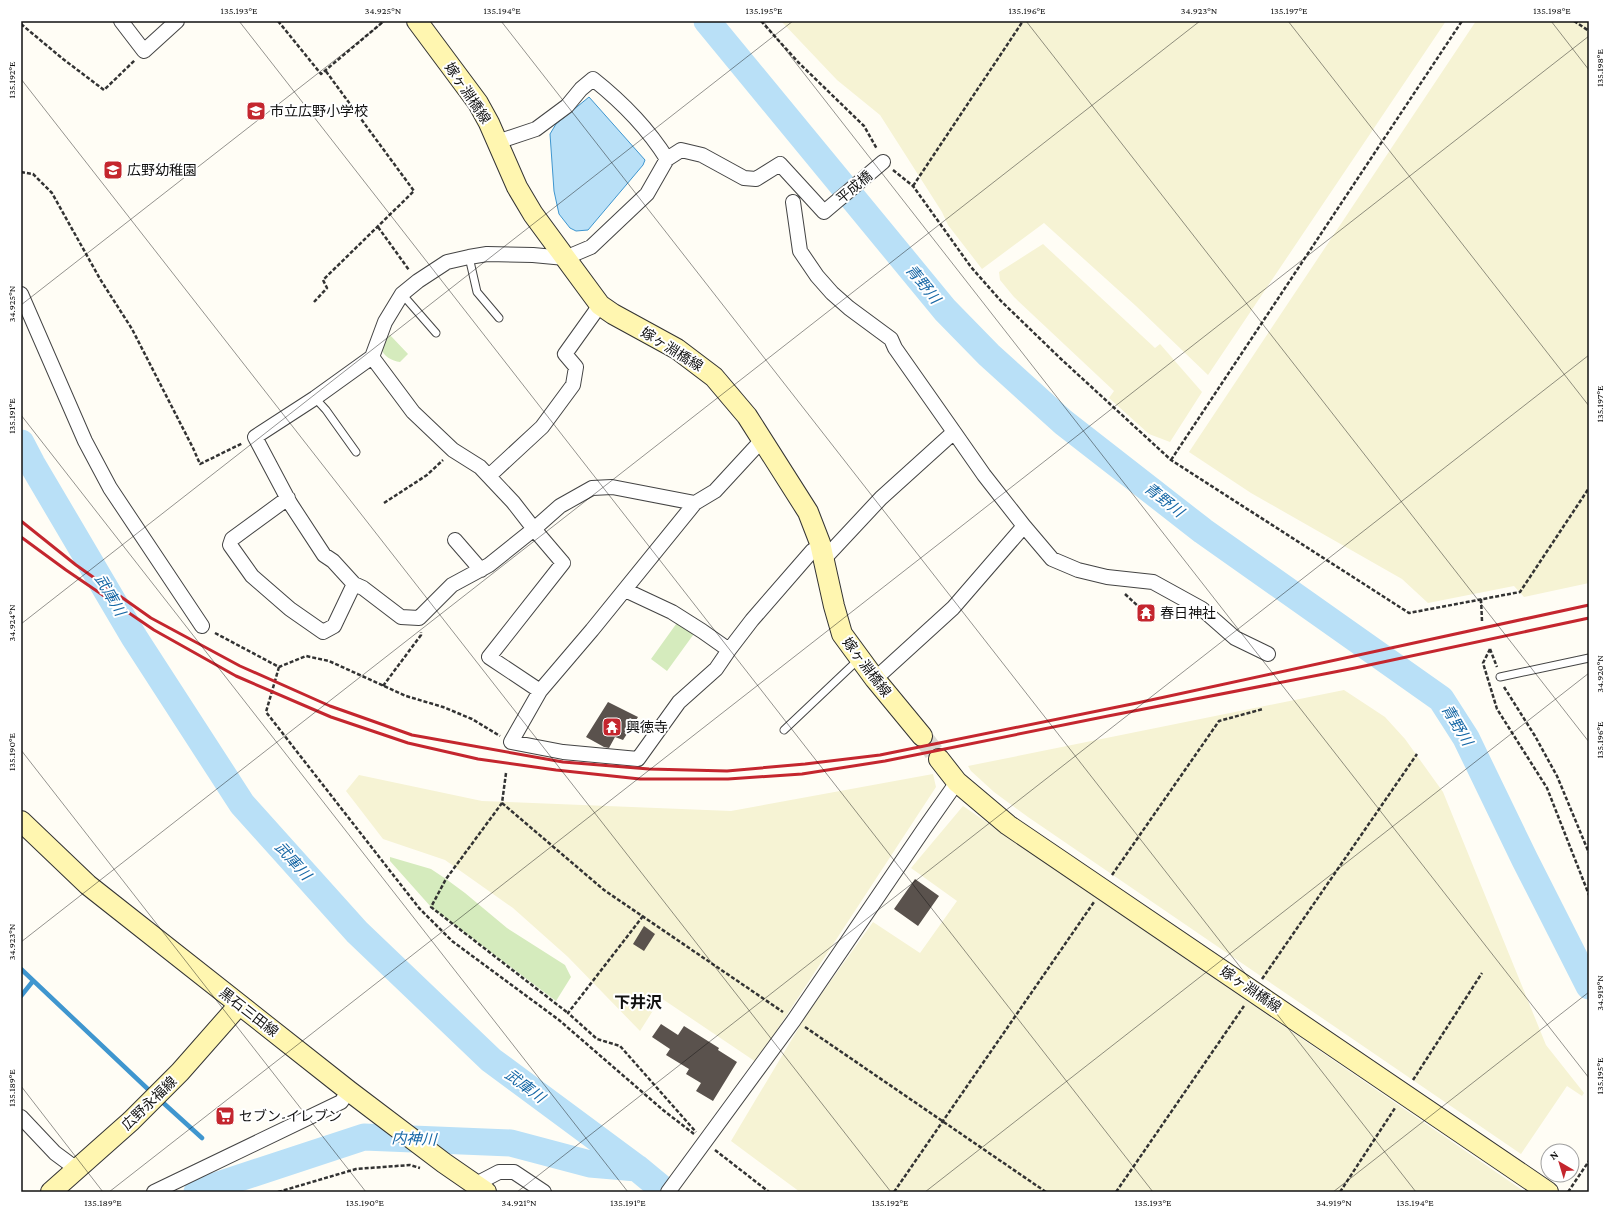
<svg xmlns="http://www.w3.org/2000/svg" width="1610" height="1213" font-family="'Crimson Pro','Noto Sans JP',serif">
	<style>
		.farmland { fill: #f6f3d4 }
		.green { fill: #d5ebbd }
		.water { fill: #b9e0f7; stroke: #3f96cf }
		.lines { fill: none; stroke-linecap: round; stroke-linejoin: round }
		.stream { stroke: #3f96cf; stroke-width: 4.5 }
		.river { stroke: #b9e0f7; stroke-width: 27 }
		.building { fill: #5a524d }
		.secondary-tunnel { stroke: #dbdad3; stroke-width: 20; stroke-dasharray: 20 10; stroke-linecap: butt }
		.lane-casing { stroke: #444; stroke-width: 9 }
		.street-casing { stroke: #444; stroke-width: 16 }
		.secondary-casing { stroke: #333; stroke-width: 22 }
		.path { stroke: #333; stroke-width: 2.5; stroke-dasharray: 4 2; stroke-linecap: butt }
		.lane { stroke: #fff; stroke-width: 7 }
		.street { stroke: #fff; stroke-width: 14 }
		.secondary { stroke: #fff6b0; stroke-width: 20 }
		.rail { stroke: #c4262e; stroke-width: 3 }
		.ticks { fill: none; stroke: #111; stroke-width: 1; stroke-opacity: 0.45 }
		.labels { text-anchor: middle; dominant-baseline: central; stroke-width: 4; stroke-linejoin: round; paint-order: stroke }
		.street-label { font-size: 14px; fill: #111; stroke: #fff }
		.poi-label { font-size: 14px; fill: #111; stroke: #fff; text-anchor: start }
		.water-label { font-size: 15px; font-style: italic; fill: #1768a6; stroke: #fff }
		.quarter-label { font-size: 16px; font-weight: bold; fill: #111; stroke: #fff }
		.neatline { fill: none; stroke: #111; stroke-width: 1.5 }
		.ticks-label { font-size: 10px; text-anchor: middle; fill: #111 }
	</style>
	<rect width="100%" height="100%" fill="#fffdf5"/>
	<path class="farmland" d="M781,21H1446L1208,375L1136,306L1044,223L982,269L948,225L942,212L880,115L837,80Z
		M1476,21H1589V583L1524,597L1514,586L1428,603L1402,579L1251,493L1189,452Z
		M1043,244L1155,348L1160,344L1202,392L1170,442L1149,434L1109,398L1114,391L1014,297L1000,280L999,272Z
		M1344,690L1385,717L1405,739L1443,792L1546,1045L1584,1093L1582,1096L1567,1086L1521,1154L1028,817L994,792L971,771L968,766Z
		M933,774L936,787L756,1062L661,998L640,1031L568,957L513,908L445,860L383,839L346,791L359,775L482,801L731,811Z
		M963,806L1525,1192H800L731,1141L807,1014L873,922L920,953L957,901L911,868Z"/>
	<path class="green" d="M390,335L408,354L400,362C392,361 383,356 381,348Z
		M679,620L696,631L667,671L651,659Z
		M390,857L431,869L446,879L465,893L507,928L565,965L571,977L556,1001L431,907L390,861Z"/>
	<path class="water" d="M589,97L645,160L643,165L588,230L576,231L570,228L559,214L554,191L550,134L556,124Z"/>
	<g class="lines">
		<path class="stream" d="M21,969L152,1093
			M21,996L33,981
			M159,1099L202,1138"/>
		<path class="river" d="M707,21L945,310L989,355L1063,422L1203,531L1441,699L1466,738L1525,860L1589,986
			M21,443L32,464L134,637L242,804L357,932L491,1060L637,1168L666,1192
			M197,1192L364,1137L511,1143L590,1164L637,1168"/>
	</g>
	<path class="building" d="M608,702L638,717L623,740L615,737L609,748L604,747L586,737Z
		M915,879L939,896L918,926L894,909Z
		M644,926L655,934L644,951L633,944Z
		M661,1024L678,1035L684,1026L719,1048L718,1050L737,1062L713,1101L696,1091L701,1083L686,1074L689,1069L666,1055L670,1049L652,1037Z"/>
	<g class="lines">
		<path class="secondary-tunnel" d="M922,736L939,759"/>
		<defs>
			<path id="lane" d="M469,257L477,292L499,318
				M402,294L436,333
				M315,398L326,410L356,452
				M1500,677L1589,658
				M784,730L859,659"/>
			<path id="street" d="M121,21L144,51L177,21
				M497,142L536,129L567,106L581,89L593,79C622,102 647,127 667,159
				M793,202L800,251L817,276L832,293L849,308L891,339L895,348L954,432
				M21,294L85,441L110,488L202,626
				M372,357L413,412L453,450L480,467L513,502L534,529L489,565L452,585L419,618L401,617L363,588L354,584L333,561L324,555L290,503L255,437L315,398Z
				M372,357L385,322L402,294L418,281L447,262L469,257L487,254L533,255L565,258L591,247L647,194L667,159L681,150L702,155L744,178L756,179L780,164L824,212L883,162
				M489,476L542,427L573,385L576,367L565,354L600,305
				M288,498L232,539L230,545L252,576L290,609L323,632L334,626L354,584
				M695,503L592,630L540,691L511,742L563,752L638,759L679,702L716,669L729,650L752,620L812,551L821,545
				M1024,526L1052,559L1078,570L1107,577L1153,582L1202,609L1235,638L1268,654
				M455,540L481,570
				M824,559L881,498L954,432L984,475L1024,526L953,608L875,679
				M625,590L672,612L702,631L729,650
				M540,691L489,657L563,563L534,529L560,506L592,488L612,487L695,503L715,491L762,440
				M21,1117L55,1153L78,1170
				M476,1184L499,1172H514L544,1192
				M154,1192L341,1102L349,1091
				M668,1192L794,1020L924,829L957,782"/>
			<path id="secondary" d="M417,21L478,103L489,123L517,187L533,214L600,305L613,314L677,349L714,377L747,416L808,512L820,543L834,606L842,634L875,679L922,736
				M939,759L957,782L1008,825L1548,1192
				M21,821L88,885L349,1091L444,1163L486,1192
				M51,1192L131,1121L180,1072L239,1005"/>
		</defs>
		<use href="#lane" class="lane-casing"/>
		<use href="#street" class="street-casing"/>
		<use href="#secondary" class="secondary-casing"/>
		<path class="path" d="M278,21L321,74L384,21
			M761,21L798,62L864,126L877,149
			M1574,21L1589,31
			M21,24L63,59L104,90L135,60
			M893,170L913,186L971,267L1001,301L1061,359L1171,460L1409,613L1520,592L1589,488
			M21,172L33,174L52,193L100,279L132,329L193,448L200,464L243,443
			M913,186L1023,21
			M378,227L409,270
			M314,302L327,288L323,280L414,191L325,70
			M1171,460L1462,21
			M384,503L427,475L443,460
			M1125,594L1139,607
			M1481,599L1482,621
			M215,633L279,667L306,656L329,661L406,696L443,707L472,719L500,736
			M1490,649L1483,663L1497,709L1547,788L1589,895
			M1490,649L1497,667
			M279,667L266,712L419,908L452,941L559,1020L663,1110L694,1134
			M383,686L421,635V632
			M1504,687L1535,736L1557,776L1589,853
			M506,773L502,803L446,879L431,907L568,1013
			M502,803L604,890L783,1012
			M1112,875L1219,721L1263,709
			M643,916L568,1013L597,1039L620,1046L696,1132
			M1262,979L1417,754
			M805,1027L1046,1192
			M1413,1080L1482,973
			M715,1150L769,1192
			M278,1192L356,1169L410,1165L420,1168
			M894,1192L1094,902
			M1116,1192L1244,1006
			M1340,1192L1395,1108
			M1568,1192L1589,1161"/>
		<use href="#lane" class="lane"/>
		<use href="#street" class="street"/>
		<use href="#secondary" class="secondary"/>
		<path class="rail" d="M21,521L76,565L151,618L240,666L330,706L412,735L563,762L649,769L727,771L805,764L880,755L1137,703L1589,605
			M21,537L66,570L154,630L236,676L331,717L408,743L478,759L556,770L640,779H728L802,774L885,761L1108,716L1355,668L1589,618"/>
	</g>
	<path class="ticks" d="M239,21L1153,1192M501,21L1416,1192M763,21L1589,1078M1026,21L1589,742M1288,21L1589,406M1551,21L1589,70M21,79L891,1192M21,305L385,21M21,415L628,1192M21,624L793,21M21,750L366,1192M21,942L1200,21M21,1086L103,1192M109,1192L1589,36M517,1192L1589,355M925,1192L1589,673M1333,1192L1589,992"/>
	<defs>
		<symbol id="school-square" viewBox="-11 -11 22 22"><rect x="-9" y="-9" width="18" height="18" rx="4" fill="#c4262e" stroke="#fff"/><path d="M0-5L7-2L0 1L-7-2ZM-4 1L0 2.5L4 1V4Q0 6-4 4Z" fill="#fff"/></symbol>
		<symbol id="temple-square" viewBox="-11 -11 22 22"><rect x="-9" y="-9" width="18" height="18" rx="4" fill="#c4262e" stroke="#fff"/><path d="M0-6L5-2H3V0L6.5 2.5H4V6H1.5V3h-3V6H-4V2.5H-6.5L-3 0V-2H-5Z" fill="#fff"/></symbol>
		<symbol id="supermarket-square" viewBox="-11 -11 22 22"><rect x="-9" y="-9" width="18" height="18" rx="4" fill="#c4262e" stroke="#fff"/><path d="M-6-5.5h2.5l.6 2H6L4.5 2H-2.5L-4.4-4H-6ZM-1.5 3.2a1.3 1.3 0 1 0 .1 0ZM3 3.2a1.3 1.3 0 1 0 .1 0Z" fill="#fff"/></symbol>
	</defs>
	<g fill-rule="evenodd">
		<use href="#school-square" x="245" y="100" width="22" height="22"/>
		<use href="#school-square" x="102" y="159" width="22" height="22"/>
		<use href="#temple-square" x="1135" y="602" width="22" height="22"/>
		<use href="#temple-square" x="601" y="716" width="22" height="22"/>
		<use href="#supermarket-square" x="214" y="1105" width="22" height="22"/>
	</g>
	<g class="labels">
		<g class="street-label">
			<text transform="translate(468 93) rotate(56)">嫁ヶ淵橋線</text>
			<text transform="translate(854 187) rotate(-40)">平成橋</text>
			<text transform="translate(672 349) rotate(32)">嫁ヶ淵橋線</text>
			<text transform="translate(867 667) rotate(53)">嫁ヶ淵橋線</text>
			<text transform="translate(1251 989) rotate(34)">嫁ヶ淵橋線</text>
			<text transform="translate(249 1012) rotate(38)">黒石三田線</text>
			<text transform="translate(149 1103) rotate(-44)">広野永福線</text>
		</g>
		<g class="poi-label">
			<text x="270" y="111">市立広野小学校</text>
			<text x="127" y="170">広野幼稚園</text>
			<text x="1160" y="613">春日神社</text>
			<text x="626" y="727">興徳寺</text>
			<text x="239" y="1116">セブン-イレブン</text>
		</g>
		<g class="water-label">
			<text transform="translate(923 284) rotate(51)">青野川</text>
			<text transform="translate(1164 500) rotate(38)">青野川</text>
			<text transform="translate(110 595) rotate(60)">武庫川</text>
			<text transform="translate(1457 725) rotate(59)">青野川</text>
			<text transform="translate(293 861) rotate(48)">武庫川</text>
			<text transform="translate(525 1086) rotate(37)">武庫川</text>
			<text transform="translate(414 1139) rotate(2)">内神川</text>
		</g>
		<g class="quarter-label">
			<text x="638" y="1002">下井沢</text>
		</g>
	</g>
	<rect width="1610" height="1213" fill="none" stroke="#ffffff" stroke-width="44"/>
	<g transform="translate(1560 1163) rotate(322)"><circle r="19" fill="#ffffff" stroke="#a0a0a0"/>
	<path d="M0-3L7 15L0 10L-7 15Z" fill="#c4262e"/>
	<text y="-6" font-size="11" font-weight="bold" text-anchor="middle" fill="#111111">N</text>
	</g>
	<rect x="22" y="22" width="1566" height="1169" class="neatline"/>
	<g class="ticks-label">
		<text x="239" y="14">135.193°E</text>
		<text x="383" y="14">34.925°N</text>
		<text x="502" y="14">135.194°E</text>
		<text x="764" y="14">135.195°E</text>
		<text x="1027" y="14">135.196°E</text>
		<text x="1199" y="14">34.923°N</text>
		<text x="1289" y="14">135.197°E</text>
		<text x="1552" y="14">135.198°E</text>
		<text transform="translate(1599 68) rotate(-90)" y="4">135.198°E</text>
		<text transform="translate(11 80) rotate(-90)" y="4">135.192°E</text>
		<text transform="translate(11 304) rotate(-90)" y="4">34.925°N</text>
		<text transform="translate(1599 404) rotate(-90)" y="4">135.197°E</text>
		<text transform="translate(11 416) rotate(-90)" y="4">135.191°E</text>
		<text transform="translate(11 623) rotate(-90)" y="4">34.924°N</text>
		<text transform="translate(1599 674) rotate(-90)" y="4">34.920°N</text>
		<text transform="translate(1599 740) rotate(-90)" y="4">135.196°E</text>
		<text transform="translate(11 752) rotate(-90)" y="4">135.190°E</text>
		<text transform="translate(11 942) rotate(-90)" y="4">34.923°N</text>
		<text transform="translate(1599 993) rotate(-90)" y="4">34.919°N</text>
		<text transform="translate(1599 1076) rotate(-90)" y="4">135.195°E</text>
		<text transform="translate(11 1088) rotate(-90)" y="4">135.189°E</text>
		<text x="103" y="1206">135.189°E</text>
		<text x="365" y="1206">135.190°E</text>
		<text x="519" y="1206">34.921°N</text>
		<text x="628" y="1206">135.191°E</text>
		<text x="890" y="1206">135.192°E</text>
		<text x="1153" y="1206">135.193°E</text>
		<text x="1334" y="1206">34.919°N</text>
		<text x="1415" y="1206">135.194°E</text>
	</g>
</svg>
